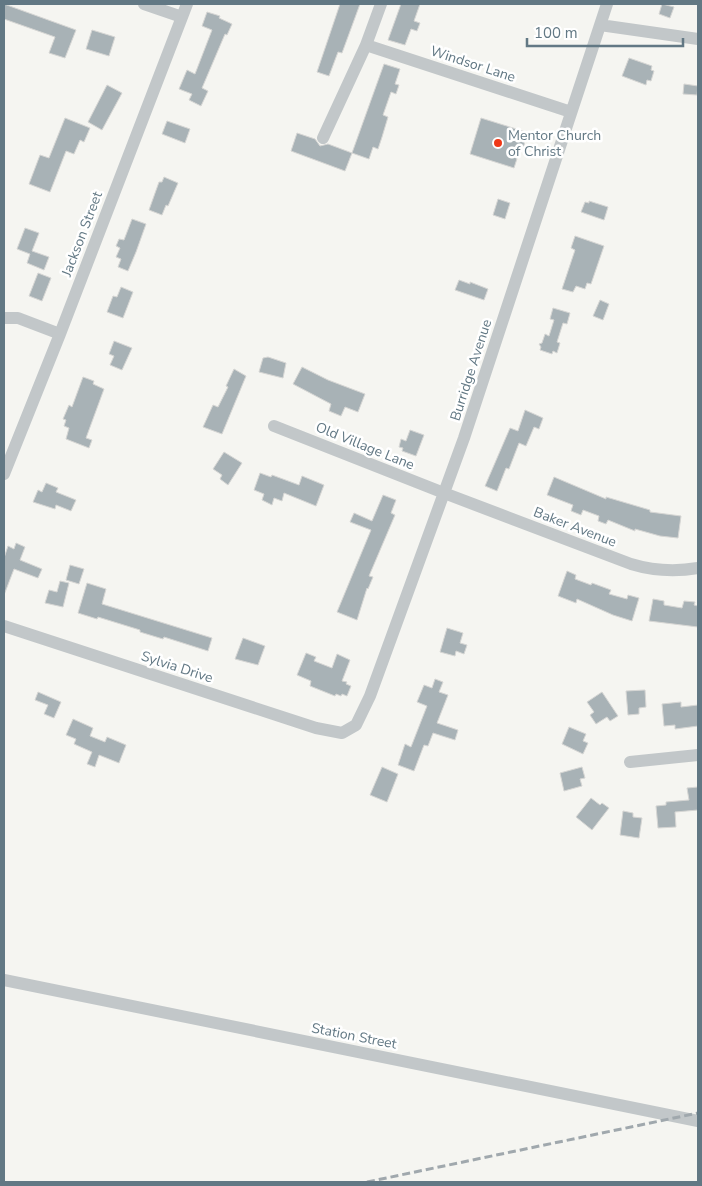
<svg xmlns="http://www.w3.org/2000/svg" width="702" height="1186" font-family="'Nunito Sans',sans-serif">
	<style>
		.building { fill: #a8b2b6; stroke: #d6d6d4 }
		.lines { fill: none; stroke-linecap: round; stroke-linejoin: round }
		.street { stroke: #c2c7c9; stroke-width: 12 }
		.rail { stroke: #a0a8ad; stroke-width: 3; stroke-dasharray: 8 4; stroke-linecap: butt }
		.poi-dot { fill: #ef3817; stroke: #fff; stroke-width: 2 }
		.labels { text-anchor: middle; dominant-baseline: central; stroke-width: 5; stroke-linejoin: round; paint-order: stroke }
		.street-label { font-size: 14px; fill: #627884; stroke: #fff }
		.poi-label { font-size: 14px; fill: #627884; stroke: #fff; text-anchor: start }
	</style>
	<rect width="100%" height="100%" fill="#f5f5f1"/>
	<path class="building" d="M4,4L76,30L65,58L49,53L55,37L4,19Z
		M340,4H360L342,53L338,52L329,76L317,72Z
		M401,4H420L414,21L420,23L417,31L411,29L405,45L388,40Z
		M662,4L674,7L670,18L659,14Z
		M207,12L220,16L219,18L232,24L227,35L225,34L202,88L208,91L201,106L189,100L192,94L179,89L187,70L195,74L212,30L202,26Z
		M92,30L115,37L109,56L86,49Z
		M629,58L652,66L651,70L654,71L651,81L647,80L646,85L622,76Z
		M384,64L400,69L395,84L399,85L396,94L391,92L383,115L388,117L382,137L378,149L373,147L369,159L352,153Z
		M684,84L698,86L697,95L683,94Z
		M107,85L122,93L102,130L88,122Z
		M65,118L90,128L84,142L80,140L74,154L66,151L50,192L29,184L40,155L49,158Z
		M481,118L526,132L524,146H521L514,168L470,154Z
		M167,121L190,129L185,143L162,134Z
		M297,133L315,139L320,146L328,144L352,153L345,171L291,151Z
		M164,177L178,183L168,206L166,205L162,215L149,210L159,182H162Z
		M498,199L510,203L505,219L493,215Z
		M589,201L608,207L604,220L581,212L585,202L589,203Z
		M132,219L146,224L136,252L128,271L118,267L121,259L116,257L120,248L116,246L119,239L124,240Z
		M25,228L39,233L32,251L49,257L44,270L27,263L30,254L17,249Z
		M575,236L604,246L591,284L587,283L585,289L576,286L573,292L562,289L575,250L571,248Z
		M38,273L51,278L42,301L29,296Z
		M459,280L470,284V282L488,289L484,300L455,290Z
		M121,287L133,292L123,318L107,312L113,296L117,297Z
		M600,300L609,304L603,320L593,316Z
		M553,308L570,313L567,324L563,323L557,342L560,343L557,353L553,351L552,354L540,350L541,347L539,344L542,343L545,334L549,336L554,320L550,319Z
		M114,341L132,348L122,370L110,365L114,356L109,354Z
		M268,357L286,363L283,378L259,372L263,358Z
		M302,367L328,380L365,394L358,412L345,407L341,416L329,411L331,404L293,384Z
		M234,369L246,376L222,434L203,427L213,405L218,407L228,387L226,386Z
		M83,377L94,381L93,384L104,389L86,438L92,440L89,448L66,439L69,428L64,426L66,420L63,419L69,405L72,407Z
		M525,410L543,418L539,429L534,427L526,446L519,443L509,469L506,468L497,491L485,486L510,428L518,431Z
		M410,430L424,435L416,456L402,451L403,448L399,447L401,439L406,441Z
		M224,452L242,463L228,485L220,479L222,475L213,469Z
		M260,473L271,477L272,475L299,485L302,476L324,485L316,506L284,493L282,501L274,498L272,505L262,500L264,494L254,490Z
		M554,477L606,499V497L650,510V512L681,516L678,538L660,536L635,529V531L608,520L606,524L598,521L599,516L583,510L581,515L571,511L573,505L547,495Z
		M46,483L58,488L56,492L76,500L71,511L56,505L55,509L33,502L38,490L42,492Z
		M383,495L396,500L391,513L395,515L369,576L373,577L368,589L367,588L357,620L337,612L371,530L350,522L354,513L372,521Z
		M16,543L25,547L20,560L42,569L38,578L14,569L4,595V558L8,546L14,549Z
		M70,565L84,569L79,584L66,580Z
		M567,571L576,575L575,579L591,585L592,583L611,590L609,594L627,599L628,595L639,598L632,621L613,615L577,599L576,603L558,596Z
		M60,581L69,583L63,607L45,603L49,590L57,592Z
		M87,583L106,589L102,604L212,638L208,651L164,637L163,639L140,632V630L98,617L97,619L78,613Z
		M653,599L664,601V605L682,608L684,601L695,602L694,605L698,606V627L649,621Z
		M447,628L463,633L460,643L467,645L464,654L456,651L455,656L440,652Z
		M243,638L265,646L258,665L235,659Z
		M306,653L316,657L314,661L332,668L337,654L350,660L342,681L347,682L346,684L351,686L347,696L342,694L341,696L336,694L335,696L310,686L311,681L297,675Z
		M435,679L443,682L439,692L448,695L437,723L458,730L455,740L433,733L428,746L424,745L414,771L398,765L405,744L411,747L427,706L417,702L424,685L432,688Z
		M645,690L646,707L639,708V714L628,715L626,691Z
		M38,692L61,702L54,718L44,714L48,705L35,700Z
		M602,692L618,716L610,721L607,717L596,724L590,715L594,712L587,702Z
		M681,702V707L698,705V726L675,729V725L664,726L662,704Z
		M73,719L93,728L90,736L105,742L107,737L126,745L119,763L99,755L95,767L87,764L92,752L74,744L76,739L66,735Z
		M569,727L586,734L583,741L588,743L583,754L562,744Z
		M382,767L398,774L387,802L370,795Z
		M582,767L585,778L580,779L582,786L564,791L560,773Z
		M698,787V810L675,812L676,827L658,828L656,806L666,805V802L689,800L687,788Z
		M591,798L600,805L602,803L609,808L592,830L576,817Z
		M623,811L633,813V817L642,818L639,838L620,835Z"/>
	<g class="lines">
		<path class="street" d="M144,4L182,17
			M600,25L698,39
			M366,45L571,112
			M323,138L366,45L381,4
			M4,318H18L60,334
			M274,426L444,493L631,564C654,571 675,572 698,568
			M4,474L60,334L187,4
			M4,626L316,728L342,733L356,725L370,696L464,438L607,4
			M630,762L698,755
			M4,980L698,1121"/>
		<path class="rail" d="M367,1182L698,1113"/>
	</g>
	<circle class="poi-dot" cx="498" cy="143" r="5"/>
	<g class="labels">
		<g class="street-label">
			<text transform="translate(473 64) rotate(18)">Windsor Lane</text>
			<text transform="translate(82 234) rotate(-69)">Jackson Street</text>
			<text transform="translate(471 370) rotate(-72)">Burridge Avenue</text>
			<text transform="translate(365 446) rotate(22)">Old Village Lane</text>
			<text transform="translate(575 527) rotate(21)">Baker Avenue</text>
			<text transform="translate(177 667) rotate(18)">Sylvia Drive</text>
			<text transform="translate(354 1036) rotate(11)">Station Street</text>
		</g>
		<g class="poi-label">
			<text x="508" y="135">Mentor Church<tspan x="508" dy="16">of Christ</tspan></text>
		</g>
	</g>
	<rect width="702" height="1186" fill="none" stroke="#627884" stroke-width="10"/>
	<path d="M527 38v8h156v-8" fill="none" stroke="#627884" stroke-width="2.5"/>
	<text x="534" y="38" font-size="15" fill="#627884" stroke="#ffffff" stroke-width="4" paint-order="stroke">100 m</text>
</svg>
